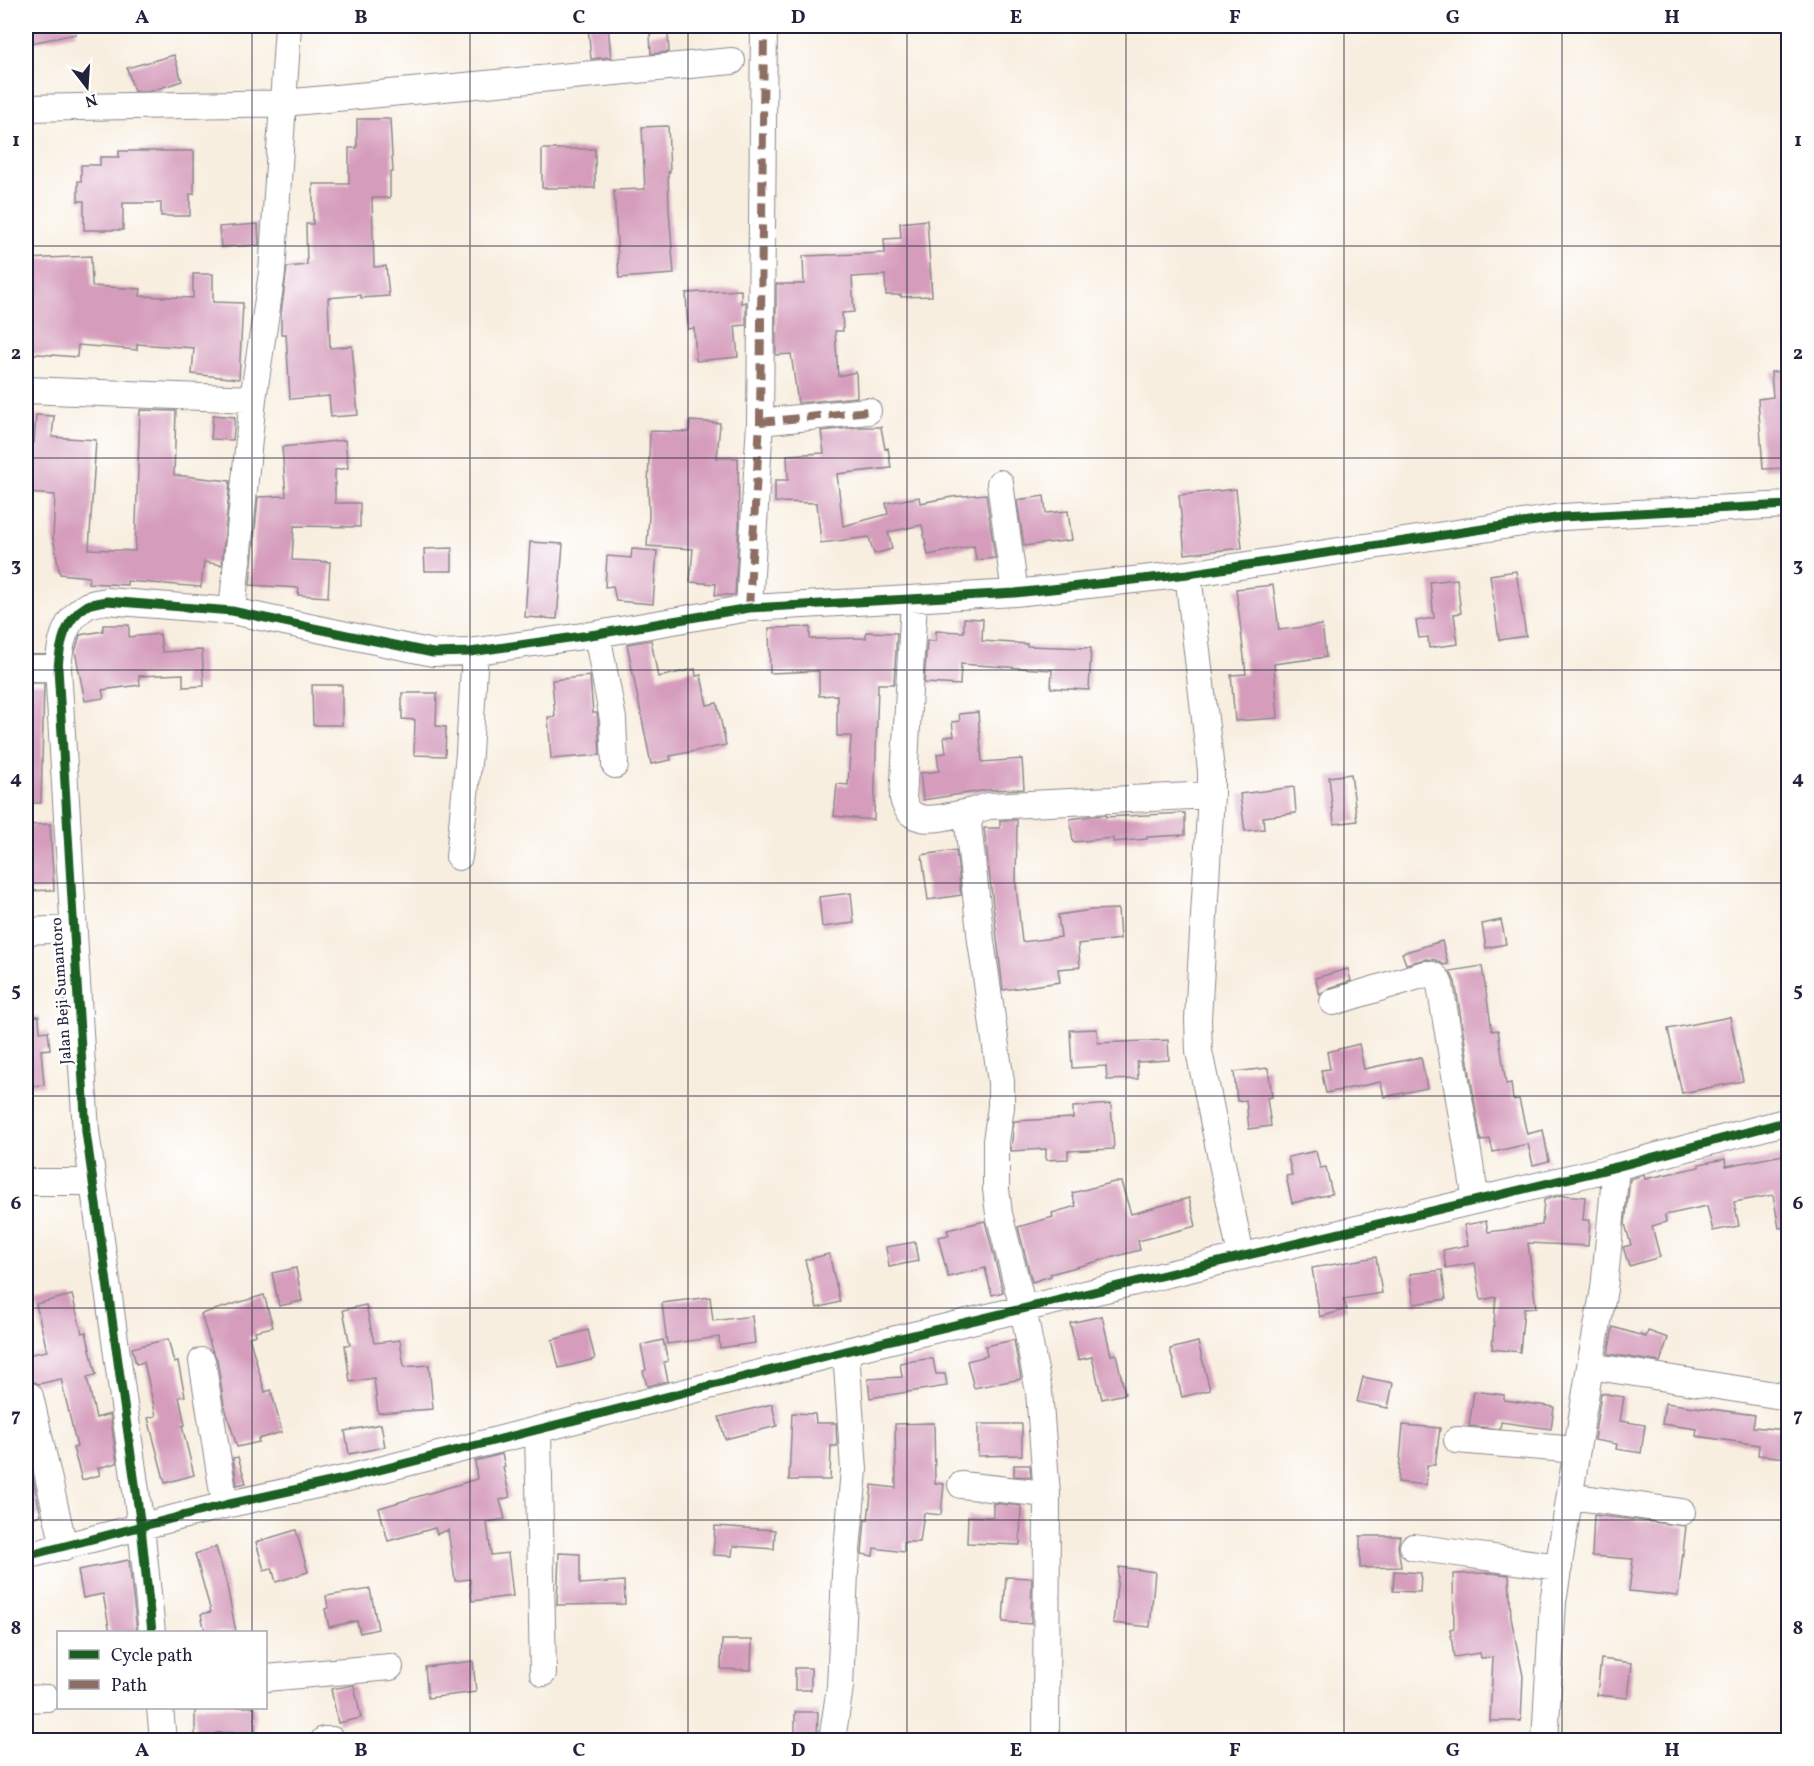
<svg xmlns="http://www.w3.org/2000/svg" width="1814" height="1766" font-family="Vollkorn,serif">
	<style>
		.building { fill: #d59cbc }
		.lines { fill: none; stroke-linecap: round; stroke-linejoin: round }
		.minor-casing { stroke: #8d888d; stroke-width: 28 }
		.minor { stroke: #fff; stroke-width: 26 }
		.quiet { stroke: #8d6e63; stroke-width: 8; stroke-dasharray: 15 8; stroke-linecap: butt }
		.cycleway-casing { stroke: #fff; stroke-width: 13 }
		.cycleway { stroke: #1b5e20; stroke-width: 9 }
		.grid { fill: none; stroke: #22223b; stroke-width: 1.5; stroke-opacity: 0.55 }
		.labels { text-anchor: middle; dominant-baseline: central; stroke-width: 4.5; stroke-linejoin: round; paint-order: stroke }
		.street-label { font-size: 16px; fill: #22223b; stroke: #fff }
		.neatline { fill: none; stroke: #22223b; stroke-width: 2 }
		.grid-label { font-size: 20px; text-anchor: middle; font-weight: bold; fill: #22223b }
	</style>
	<rect width="100%" height="100%" fill="#fff"/>
	<filter id="ink" filterUnits="userSpaceOnUse"><feTurbulence type="fractalNoise" baseFrequency=".0167" numOctaves="2"/><feDisplacementMap in="SourceGraphic" scale="12" xChannelSelector="R" yChannelSelector="G"/><feConvolveMatrix kernelMatrix="1 2 1 2 8 2 1 2 1" color-interpolation-filters="sRGB"/></filter>
	<filter id="wash" filterUnits="userSpaceOnUse"><feTurbulence type="fractalNoise" baseFrequency=".008" numOctaves="4" result="noise"/><feDisplacementMap in="SourceGraphic" scale="24" xChannelSelector="R" yChannelSelector="G"/><feGaussianBlur stdDeviation="1.35" result="paint"/><feColorMatrix in="noise" values="0 0 0 0 0 0 0 0 0 0 0 0 0 0 0 0 0 1.4 0 .05"/><feComposite in="paint" operator="in"/></filter>
	<g filter="url(#wash)">
		<rect width="100%" height="100%" fill="#f8eedf"/>
		<g id="blocks">
			<path class="building" d="M26,26H75L76,34L26,44Z
				M588,26H608L611,57L591,59Z
				M668,33L669,52L651,54L650,34Z
				M174,55L182,81L151,91H134L127,68Z
				M357,119H390L393,172H390V198H372L374,267L386,266L389,296L361,298V295L328,298L330,348L352,346L358,415L331,417L329,396L290,399L286,334H281V314L287,267L307,265L306,224H313V184H349V148H357Z
				M668,126L670,172H668L669,210L674,274L619,278L614,190L645,189L642,127Z
				M542,149H595V188H542Z
				M119,151H194V194H190V216H161V203H123V230H84V201H78V181H81V165H100V157H119Z
				M927,220L932,296L901,297V295H886L885,275L852,277L854,312L842,313L843,331H835L838,376L856,372L857,397L798,403L791,354L776,355V284H804L803,256L885,253L884,239L901,238L900,223Z
				M258,224L259,245L221,247L219,227Z
				M91,256L92,286L141,289L140,296L193,298V274H213V302L243,303L239,379L192,374L194,348L137,344V350L78,345L77,357L26,353V259Z
				M741,290V303L746,302V325L735,326L738,357L696,361L694,328L688,329L686,293Z
				M1788,371V468L1763,469L1758,399L1773,397L1771,372Z
				M140,410L176,411L174,475L230,481L222,565L204,562L201,587L127,581V585L88,583L89,577L60,574L53,538L55,495L26,493V443H34L36,415L54,416L52,437L96,440L89,549L135,551Z
				M213,415L235,417L233,440L211,439Z
				M690,421L720,423L717,458H738L739,525L735,595H715L716,584L690,582L693,549L647,546L649,515L648,486L650,431L689,432Z
				M859,427H881L885,449L888,448L891,468L837,474L843,526L888,514L886,503L919,497L920,503L952,497L986,494L995,558L976,560L974,546L928,555L922,525L888,532L892,549L874,554L869,537L821,543L817,503L775,502V480H788L787,455L824,453L821,431Z
				M345,440L348,468L335,470V503H360V527L294,526L292,560L330,562L328,597L298,595L299,588L250,585L258,497L286,496L282,447Z
				M1236,489L1242,548L1185,554L1179,495Z
				M1044,496L1046,513L1068,511L1072,540L1024,546L1017,500Z
				M530,542L563,544L557,619L525,617Z
				M452,548V571H425L424,549Z
				M632,549L657,551L653,604L616,601L613,586L605,587L607,556L631,558Z
				M1516,571L1526,636L1499,640L1490,575Z
				M1457,579L1461,613L1454,614L1458,644L1429,648L1428,637L1419,638L1416,621L1434,618L1430,582Z
				M1273,585L1279,630L1322,625L1326,657L1274,664L1278,718L1235,721L1231,675L1246,674L1236,589Z
				M964,618L983,619L982,641L1027,644V646L1091,648L1089,690L1051,688L1052,670L961,664L960,685L924,683L927,641H936V631L964,632Z
				M103,625H129V637L160,634L162,652L202,650L204,686L183,687V674L139,676L140,685L102,690L104,698L85,701L75,651L77,645L80,635L103,631Z
				M810,627V639L866,638V632L897,633L894,684H878L874,820L834,816L837,784L848,785L851,736H837V695L819,696V671L770,673L769,628Z
				M651,640L658,677L695,669L696,676L701,675L707,705L717,703L726,745L670,756L671,760L651,764L627,644Z
				M590,676L593,713H597L598,721L600,755L551,759L548,717H555L552,680Z
				M26,683H44L41,803H26Z
				M312,685H342V725H313Z
				M402,693H437L436,726L446,727L445,756L414,755L415,720L402,719Z
				M978,712L982,762L1022,759L1024,789L988,790L923,800L920,773L939,771L937,754L946,753L944,737L954,736L952,722L960,721L959,714Z
				M1351,774L1357,821L1334,824L1329,777Z
				M1294,787L1296,813L1263,817L1264,829L1245,831L1240,794Z
				M1185,813V835L1147,837V839L1113,842V838L1073,842L1070,819L1091,816L1106,815V817Z
				M1000,820H1017L1016,885L1022,942L1061,937L1058,915L1091,910L1118,909L1120,939L1078,944L1080,967L1058,969L1060,982L1003,990L984,828H1000Z
				M50,824L54,890L26,891V825Z
				M956,850L961,895L928,900L922,855Z
				M851,893L854,923L822,927L819,897Z
				M1501,920L1506,944L1486,948L1482,924Z
				M1442,941L1448,964L1444,965L1436,960L1426,959L1406,964L1402,953Z
				M1482,966L1492,1031L1498,1030L1506,1084L1511,1083L1513,1100L1519,1099L1527,1134L1543,1130L1549,1161L1533,1165L1528,1144L1493,1152L1490,1139L1481,1141L1455,982L1450,971Z
				M1348,969L1351,981L1329,988L1320,995L1315,978Z
				M39,1016L40,1032L48,1031L50,1049L41,1050L44,1085L26,1086V1017Z
				M1730,1017L1743,1081L1682,1093L1668,1029Z
				M1097,1029L1098,1043L1168,1040L1169,1060L1137,1062L1138,1079L1107,1080L1106,1066L1072,1068L1070,1030Z
				M1359,1044L1364,1069L1421,1057L1427,1088L1384,1097L1381,1082L1326,1093L1321,1070L1330,1069L1327,1052Z
				M1268,1068L1272,1097L1267,1098L1271,1126L1249,1129L1246,1100L1237,1101L1234,1072Z
				M1111,1104L1114,1149L1068,1151V1159L1046,1160V1149L1011,1151L1014,1121L1073,1118V1107Z
				M1316,1151L1320,1168L1326,1167L1332,1194L1292,1203L1286,1176L1292,1175L1288,1157Z
				M1788,1154V1227L1779,1228L1773,1195L1734,1202L1739,1226L1713,1231L1707,1206L1665,1215L1666,1222L1652,1226L1660,1257L1629,1266L1623,1247L1631,1245L1625,1224L1630,1179L1644,1175L1645,1179L1699,1167V1164L1725,1159L1726,1166Z
				M1114,1182H1121L1131,1214L1189,1198L1196,1226L1138,1241L1140,1250L1050,1274L1051,1276L1032,1282L1018,1227L1053,1217L1052,1213L1076,1206L1072,1193Z
				M1562,1195L1585,1197L1583,1220H1590L1588,1246L1528,1243L1536,1308L1524,1309L1520,1352L1492,1349L1496,1297L1481,1300L1475,1263L1446,1268L1443,1250L1468,1245L1464,1225L1486,1221L1488,1232L1542,1225L1544,1200Z
				M985,1221L1003,1292L992,1295L985,1268L948,1277L938,1237L949,1235L947,1230Z
				M915,1242L918,1261L889,1267L886,1247Z
				M829,1254L840,1302L817,1308L805,1260Z
				M1376,1257L1382,1293L1343,1299L1347,1309L1320,1317L1312,1268Z
				M296,1268L302,1301L279,1306L272,1273Z
				M1442,1270L1446,1299L1414,1304L1410,1274Z
				M72,1295L82,1333L86,1332L96,1375L87,1377L96,1418L110,1414L117,1463L98,1468L100,1475L82,1480L73,1448L77,1447L61,1379L39,1384L34,1382H26V1355L47,1351L36,1304Z
				M264,1295L273,1327L255,1331L256,1335L249,1337L265,1392L271,1390L282,1432L258,1439L259,1442L237,1447L224,1404L217,1359L212,1350L201,1314Z
				M710,1297L713,1321L752,1316L755,1343L720,1348L719,1337L667,1344L662,1303Z
				M366,1305L374,1343L400,1340L404,1367L429,1365L433,1409L378,1413L374,1378L350,1382L345,1345H350L343,1310Z
				M1102,1316L1111,1355L1116,1354L1125,1394L1102,1399L1092,1357L1078,1360L1070,1323Z
				M1613,1327L1646,1337L1648,1331L1668,1338L1660,1362L1608,1354Z
				M588,1330L595,1359L559,1368L552,1340Z
				M168,1339L174,1363L178,1362L185,1396L179,1397L185,1425L182,1426L194,1475L165,1483L148,1418L156,1416L144,1362L136,1364L132,1348Z
				M663,1340L668,1361L664,1362L668,1381L647,1386L643,1371L646,1370L641,1345Z
				M1014,1340L1021,1379L974,1388L967,1361L987,1356L985,1346Z
				M1198,1342L1210,1390L1182,1397L1170,1349Z
				M926,1359H933L936,1374H945L947,1386L870,1398L868,1379L902,1377L900,1363Z
				M1363,1377L1393,1383L1388,1408L1357,1402Z
				M1474,1391L1504,1395V1400L1554,1407L1551,1429L1501,1422L1500,1429L1469,1426Z
				M1601,1393L1624,1397L1620,1421L1645,1425L1641,1453L1616,1449L1617,1444L1594,1440Z
				M1665,1403L1755,1415L1753,1427L1788,1430L1787,1458L1758,1455L1759,1445L1696,1436L1697,1429L1662,1424Z
				M772,1404L777,1426L725,1439L719,1417Z
				M792,1413L815,1414L816,1423H836L837,1446H831L830,1480H789Z
				M934,1423L935,1483L944,1484L941,1515L924,1513L920,1542H904V1552L874,1548L873,1556L862,1554L865,1519L868,1520L872,1485L896,1488L895,1424Z
				M381,1424L385,1447L349,1454L345,1431Z
				M978,1424H1022V1455L978,1456Z
				M1403,1425L1440,1428L1435,1465H1427L1426,1485L1398,1482Z
				M26,1448L41,1515L26,1520Z
				M502,1454L505,1467H503L510,1497L500,1500L505,1519L487,1522L491,1555L508,1553L513,1596L472,1601L470,1579L455,1581L448,1530L437,1534L435,1528L388,1541L379,1508L477,1479L475,1461Z
				M238,1457L246,1483L237,1485L233,1458Z
				M1014,1465H1030L1031,1477L1014,1476Z
				M993,1503L1021,1506L1020,1545L967,1543L968,1516L993,1517Z
				M1594,1515L1686,1526L1678,1596L1629,1591L1633,1559L1592,1556Z
				M715,1526L775,1530L774,1549L733,1546L732,1556L713,1555Z
				M296,1530L308,1572L276,1582L272,1568L264,1570L256,1542Z
				M1360,1536H1400L1398,1546L1401,1567L1360,1568Z
				M216,1547L226,1581L236,1632H205L201,1614L211,1612L195,1554Z
				M559,1553L580,1554V1584L624,1581L625,1604L557,1605Z
				M129,1560L137,1632H110L103,1594L83,1598L78,1570Z
				M1119,1567L1155,1572L1150,1627L1113,1623Z
				M1394,1571L1421,1573L1420,1592L1393,1591Z
				M1491,1573L1509,1575L1511,1618L1523,1676L1521,1721H1490L1493,1657L1481,1658L1480,1653L1454,1657L1450,1629L1454,1628L1453,1574Z
				M1006,1577L1032,1578L1031,1624L1003,1622Z
				M370,1589L378,1629L360,1633L357,1621L329,1627L325,1609L328,1608L326,1596Z
				M722,1640H752L751,1670L721,1669Z
				M1601,1659L1632,1663L1628,1698L1597,1695Z
				M473,1661L476,1692L428,1698L425,1667Z
				M795,1668H811V1690H795Z
				M354,1685L361,1718L338,1723L331,1689Z
				M195,1707H255V1732L216,1733V1735L195,1736Z
				M795,1712H818L817,1739H795Z"/>
		</g>
	</g>
	<g filter="url(#ink)">
		<use href="#blocks" fill-opacity="0" stroke="#8d888d" stroke-width="1.5"/>
		<g class="lines">
			<defs>
				<path id="minor" d="M26,108L283,103L732,61
					M26,390L253,399
					M760,422L868,411
					M1000,483L1015,593
					M1188,574L1211,770V795L1198,1019L1199,1051L1241,1256
					M914,600L903,798C910,832 948,815 973,811
					M749,608L760,422L764,26
					M232,611L253,399L272,273L288,26
					M597,634L613,719L615,765
					M26,668H58
					M459,857L469,753L475,651
					M26,931L73,929
					M1333,1002L1425,974C1434,974 1437,977 1440,985L1476,1200
					M26,1182H92
					M202,1361L225,1505
					M1590,1366L1788,1397
					M30,1396L64,1547
					M538,1431L543,1673
					M1457,1440L1577,1450
					M961,1485L1047,1494
					M1570,1496L1682,1512
					M1413,1547L1559,1567
					M26,1556L225,1505L344,1479L846,1351L1616,1167L1788,1121
					M152,1632L141,1527L86,1132L58,668C60,644 64,619 88,605C93,603 101,602 107,601L232,611L433,653L470,652L597,634L749,608L1015,593L1188,574L1562,517L1788,505
					M266,1678L390,1667
					M26,1699L47,1698
					M160,1708L163,1740
					M324,1740H332
					M832,1740L840,1687L845,1573L854,1470L846,1351
					M1046,1740L1047,1494L1039,1392L1023,1308L999,1214L996,1189V1141L1001,1107V1082L981,941L968,824L973,811L989,806L1211,795
					M1545,1740L1553,1602L1590,1366L1604,1289L1616,1167"/>
			</defs>
			<use href="#minor" class="minor-casing"/>
			<use href="#minor" class="minor"/>
			<path class="quiet" d="M760,422L868,411
				M749,608L760,422L764,26"/>
			<defs>
				<path id="cycleway" d="M26,1556L225,1505L344,1479L846,1351L1616,1167L1788,1121
					M152,1632L141,1527L86,1132L58,668C60,644 64,619 88,605C93,603 101,602 107,601L232,611L433,653L470,652L597,634L749,608L1015,593L1188,574L1562,517L1788,505"/>
			</defs>
			<use href="#cycleway" class="cycleway-casing"/>
			<use href="#cycleway" class="cycleway"/>
		</g>
	</g>
	<path class="grid" d="M252,26V1632M470,26V1740M688,26V1740M907,26V1740M1126,26V1740M1344,26V1740M1562,26V1740M26,246H1788M26,458H1788M26,670H1788M26,883H1788M26,1096H1788M26,1308H1788M26,1520H1788M252,1708V1740"/>
	<g class="labels">
		<g class="street-label">
			<text transform="translate(62 991) rotate(-94)">Jalan Beji Sumantoro</text>
		</g>
	</g>
	<rect width="1814" height="1766" fill="none" stroke="#fff" stroke-width="66"/>
	<rect x="57" y="1631" width="210" height="78" fill="#ffffff" stroke="#a7a7b1" stroke-width="1.5"/>
	<rect x="69" y="1650" width="30" height="9" fill="#1b5e20" stroke="#a7a7b1" stroke-width="1.5"/>
	<text x="111" y="1661" font-size="18" fill="#22223b">Cycle path</text>
	<rect x="69" y="1680" width="30" height="9" fill="#8d6e63" stroke="#a7a7b1" stroke-width="1.5"/>
	<text x="111" y="1691" font-size="18" fill="#22223b">Path</text>
	<g transform="translate(87 87) rotate(163)" stroke="#ffffff" stroke-width="4.5" paint-order="stroke">
	<path d="M0-4.5L10 22L0 15L-10 22Z" fill="#22223b"/>
	<text y="-9" font-size="16" font-weight="bold" text-anchor="middle" fill="#22223b">N</text>
	</g>
	<rect x="33" y="33" width="1748" height="1700" class="neatline"/>
	<g class="grid-label">
		<text x="142" y="23">A</text>
		<text x="361" y="23">B</text>
		<text x="579" y="23">C</text>
		<text x="798" y="23">D</text>
		<text x="1016" y="23">E</text>
		<text x="1235" y="23">F</text>
		<text x="1453" y="23">G</text>
		<text x="1672" y="23">H</text>
		<text x="16" y="146">1</text>
		<text x="1798" y="146">1</text>
		<text x="16" y="359">2</text>
		<text x="1798" y="359">2</text>
		<text x="16" y="571">3</text>
		<text x="1798" y="571">3</text>
		<text x="16" y="784">4</text>
		<text x="1798" y="784">4</text>
		<text x="16" y="996">5</text>
		<text x="1798" y="996">5</text>
		<text x="16" y="1209">6</text>
		<text x="1798" y="1209">6</text>
		<text x="16" y="1421">7</text>
		<text x="1798" y="1421">7</text>
		<text x="16" y="1634">8</text>
		<text x="1798" y="1634">8</text>
		<text x="142" y="1756">A</text>
		<text x="361" y="1756">B</text>
		<text x="579" y="1756">C</text>
		<text x="798" y="1756">D</text>
		<text x="1016" y="1756">E</text>
		<text x="1235" y="1756">F</text>
		<text x="1453" y="1756">G</text>
		<text x="1672" y="1756">H</text>
	</g>
</svg>
